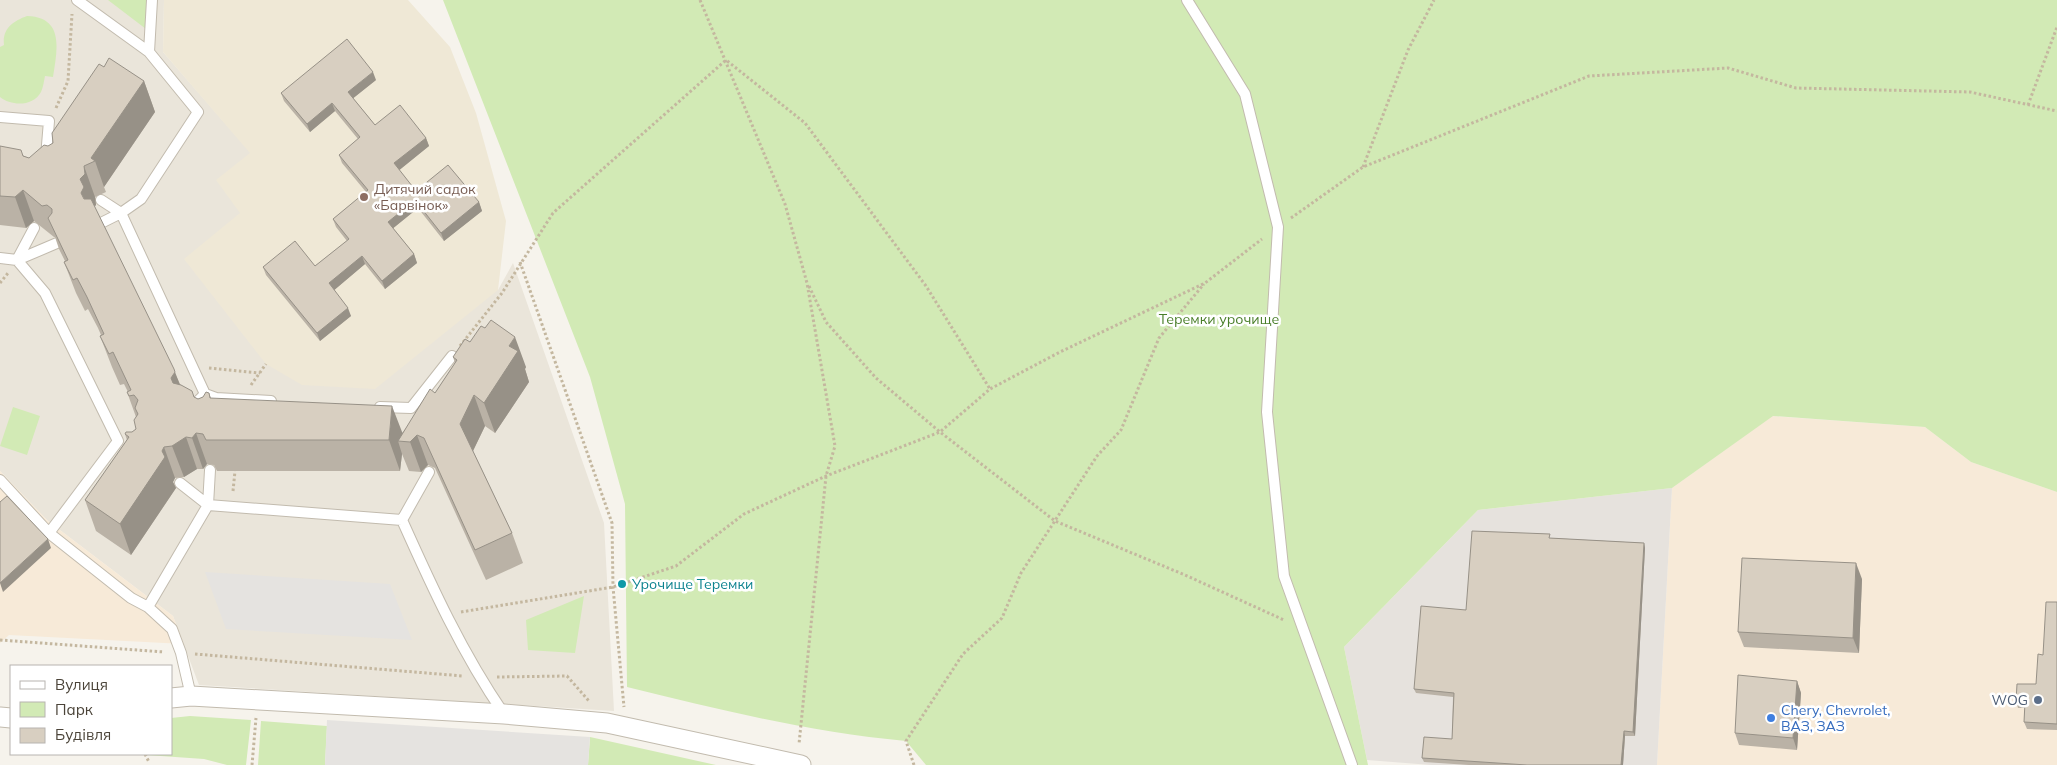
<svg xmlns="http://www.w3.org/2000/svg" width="2057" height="765" font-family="Mulish,sans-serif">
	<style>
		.residential { fill: #eae5da }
		.commercial { fill: #f7ead8 }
		.industrial { fill: #e6e2dd }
		.education { fill: #efe8d6 }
		.green { fill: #d2eab5 }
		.parking { fill: #e5e3e0 }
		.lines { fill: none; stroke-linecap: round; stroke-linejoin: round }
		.service-casing { stroke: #c2bbae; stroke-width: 12 }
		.minor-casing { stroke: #c2bbae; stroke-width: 21 }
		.path { stroke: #c4b79f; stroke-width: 3; stroke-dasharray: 2.5 2.5; stroke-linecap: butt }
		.service { stroke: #fff; stroke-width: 10 }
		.minor { stroke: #fff; stroke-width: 19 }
		.wall { fill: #bab2a6 }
		.shaded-wall { fill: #979187 }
		.building { fill: #d8cfc1; stroke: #979187 }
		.education-dot { fill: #8d6e63; stroke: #fff; stroke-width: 2 }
		.culture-dot { fill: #0f9aa8; stroke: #fff; stroke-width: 2 }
		.service-dot { fill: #5c6f8a; stroke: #fff; stroke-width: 2 }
		.shop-dot { fill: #3f7fe0; stroke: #fff; stroke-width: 2 }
		.labels { text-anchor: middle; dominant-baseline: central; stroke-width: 5; stroke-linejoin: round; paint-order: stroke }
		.education-label { font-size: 14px; fill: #785e54; stroke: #fff; text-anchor: start }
		.park-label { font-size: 14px; fill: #4a7f2a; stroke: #fff }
		.culture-label { font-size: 14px; fill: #0d838f; stroke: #fff; text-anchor: start }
		.service-label { font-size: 14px; fill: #4e5e75; stroke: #fff; text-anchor: end }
		.shop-label { font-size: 14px; fill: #366cbe; stroke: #fff; text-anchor: start }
	</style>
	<rect width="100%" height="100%" fill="#f6f3ec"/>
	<path class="residential" d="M0,0H164L163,52L251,153L498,290L513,263L604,523L614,711L199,685L173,616L48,521L0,471Z"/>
	<path class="commercial" d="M1772,416L1925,427L1971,462L2057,492V765H1657L1672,488Z
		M0,471L48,521L173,616L184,644L9,635L0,643Z"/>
	<path class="industrial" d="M1672,488L1657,765H1431L1367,760L1344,647L1478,510Z"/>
	<path class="education" d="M164,0H408L450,47L476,113L506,221L498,290L375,389L302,385L266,364L184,259L240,213L216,180L250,153L163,52Z"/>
	<path class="green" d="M108,0H147L146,29Z
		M443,0H2057V492L1971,462L1925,427L1773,416L1672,488L1478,510L1344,647L1368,765H926L906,741C809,732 721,710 627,687L625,504L590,377Z
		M27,16C65,17 57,51 53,77L45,76C44,81 43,88 41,92C33,107 11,106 0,97V47L4,45C2,29 13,21 27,16Z
		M13,407L40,416L27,455L0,446Z
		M584,596L575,653L528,650L526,620Z
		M190,716L251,720L246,765H227L204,759L132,754H171V718Z
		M261,721L327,726L325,765H258Z
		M590,737L716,765H588Z"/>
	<path class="parking" d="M205,572L390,584L412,640L226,629Z
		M327,720L590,737L588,765H325Z"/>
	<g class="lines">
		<defs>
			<path id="service" d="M77,0L149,52L198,112L141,199L121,213L99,224
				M1187,0L1245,94L1278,227L1267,412L1284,576L1352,765
				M149,52L152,0
				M0,117L49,121L46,157
				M101,200L121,213L205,394
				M34,228L17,260L45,293L118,441L49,533
				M0,258L17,260L57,243
				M192,407L205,394L216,398L271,401
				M380,407L411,408L452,356
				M0,480L49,533L131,598L148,607L172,629L181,653L191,696
				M180,483L208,505
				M208,505L210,470
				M402,520L429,472
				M148,607L208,505L402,520C432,587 462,653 504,714"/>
			<path id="minor" d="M171,698L191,696L504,714L607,723L801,765
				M0,717L11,718"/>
		</defs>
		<use href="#service" class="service-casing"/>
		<use href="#minor" class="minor-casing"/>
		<path class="path" d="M700,0L785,204L807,283L835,446L826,476L799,744
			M2028,105L2057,27
			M56,108L68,81L72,14
			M1363,167L1408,50L1434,0
			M1291,218L1363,167L1589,76L1728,68L1796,88L1970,92L2057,111
			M520,262L612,523L613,587L624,707
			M0,283L8,273
			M809,286L826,322L876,378L940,432L1055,521L1185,575L1284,620
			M460,346L502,293L553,213L726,60L805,123L926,286L990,389
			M209,368L260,373
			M251,385L266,364
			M233,491L235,471
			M461,612L613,587L676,566L744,514L826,476L940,432L990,389L1060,352L1205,283L1262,239
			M0,640L164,652
			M195,654L463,676
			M497,677L567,676L589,701
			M145,754L149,762
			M252,765L256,718
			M914,765L906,741L963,654L1002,618L1021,573L1097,456L1121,430L1159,338L1204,284"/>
		<use href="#service" class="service"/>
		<use href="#minor" class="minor"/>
	</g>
	<path class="wall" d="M104,67L144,81L155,112L104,187L106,192L95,197L96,205L94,207L180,384L194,397L198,399L203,397L209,393L211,398L402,433L435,393L455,363L453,357L470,342L526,367L525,369L529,382L495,433L485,426L473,451L512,533L523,563L486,580L435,468L428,465L421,472L409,471L402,454L400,471H217L214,465L207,464L203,469H197L184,477L175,478L173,482L176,488L131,555L96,531L85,500L127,440L125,434L132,432L136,429V417L127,392H128L124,384L120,385L112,367L100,336L101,335L98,328L88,309L85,311L76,293L64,262L65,261L59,249L55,237H54L34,221L26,228L0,225V146L29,158L53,143Z
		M376,80L353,98L375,125L426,138L429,146L399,170L416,191L479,202L482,211L444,241L418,208L393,228L414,254L417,263L385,289L365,264L334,290L351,316L320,341L266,275L263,267L315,266L347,241L336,227L333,219L366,192L342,163L339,155L358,139L335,111L310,132L284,101L281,93Z
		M1551,538L1644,543L1645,548L1635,736H1625L1623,765H1469L1424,762L1422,758L1452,739L1453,697L1416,693L1414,689L1466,610Z
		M1862,579L1859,653L1744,647L1738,632Z
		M2057,602V730L2027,729L2024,722L2025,708H2018L2016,701L2036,684Z
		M1797,681L1801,693L1797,750L1739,745L1735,733Z"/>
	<path class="shaded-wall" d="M373,72L376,80L351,100L348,92Z
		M144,81L155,112L104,187L95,161L91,158Z
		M332,103L335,111L310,132L307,124Z
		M426,138L429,146L397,172L394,163Z
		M84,166L95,197L96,205L92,209L96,218L81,193L80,179Z
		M23,190L34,221L26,228L15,197Z
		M415,200L418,208L391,230L388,222Z
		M479,202L482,211L444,241L441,233Z
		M414,254L417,263L385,289L382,281Z
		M362,256L365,264L332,292L329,283Z
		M348,308L351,316L320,341L317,333Z
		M515,337L526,367L525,369L529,382L495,433L484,403L509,346Z
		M175,372L187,403L173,383L171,378Z
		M474,395L485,426L471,455L460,424Z
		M392,406L404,437L398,441L402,454L400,471L389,440Z
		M196,433L207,464L203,469L192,438Z
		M417,435L428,465L421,472L410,442Z
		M186,437L197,469L184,477L172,446Z
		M164,447L175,478L173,482L176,488L131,555L120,524Z
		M48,539L51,548L3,592L0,583Z
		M1644,543L1645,548L1635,736L1633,732Z
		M1856,563L1862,579L1859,653L1853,638Z
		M1797,681L1801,693L1797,750L1793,738Z
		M1624,731L1625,736L1623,765H1621Z"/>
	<path class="building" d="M347,39L373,72L348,92L375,125L400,105L426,138L394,163L416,191L448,165L479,202L441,233L415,200L388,222L414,254L382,281L362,256L329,283L348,308L317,333L263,267L295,241L315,266L349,239L333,219L368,190L339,155L360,137L332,103L307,124L281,93Z
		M109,58L144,81L91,158L95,161L84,166L85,174L80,179L84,187L81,193L84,199H91L174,369L175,372L171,378L173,383L181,385L192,391L194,397L198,399L203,397L206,392L209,393L210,398L392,406L389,440H206L203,434L196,433L192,438L186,437L172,446L164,447L162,451L165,457L120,524L85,500L129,437L125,434L126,432H132L136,429L134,420L138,414L135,408L138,400L134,395L129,396L127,392L131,390L113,352L109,354L100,336L104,334L87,297L77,278L73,280L64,262L68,260L48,218L52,213V209L47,205L42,206L23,190L15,197L0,196V146L21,150L23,156L29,158L44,145L48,146L53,143L52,133L99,64L104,67Z
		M491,320L515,337L509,346L518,351L484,403L474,395L460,424L512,533L475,550L424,438L417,435L410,442L398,441L430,389L435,393L457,360L453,357L465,339L470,342L481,326L485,328Z
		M7,496L48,539L0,583V502Z
		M1472,531L1550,534L1549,538L1644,543L1633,732L1624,731L1621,765H1527L1422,758L1424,737L1452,739L1454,693L1414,689L1421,606L1466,610Z
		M1742,558L1856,563L1853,638L1738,632Z
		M2046,602H2057V724L2024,722L2025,702L2016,701L2017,684H2036L2038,654L2043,655Z
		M1738,675L1797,681L1793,738L1735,733Z"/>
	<circle class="education-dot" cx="364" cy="197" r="5"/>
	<circle class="culture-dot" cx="622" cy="584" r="5"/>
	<circle class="service-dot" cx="2038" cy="700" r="5"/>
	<circle class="shop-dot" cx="1771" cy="718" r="5"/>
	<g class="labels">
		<g class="education-label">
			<text x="374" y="189">Дитячий садок<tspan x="374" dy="16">«Барвінок»</tspan></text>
		</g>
		<g class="park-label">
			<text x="1219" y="319">Теремки урочище</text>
		</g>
		<g class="culture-label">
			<text x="632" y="584">Урочище Теремки</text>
		</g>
		<g class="service-label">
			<text x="2028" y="700">WOG</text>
		</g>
		<g class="shop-label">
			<text x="1781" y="710">Chery, Chevrolet,<tspan x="1781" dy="16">ВАЗ, ЗАЗ</tspan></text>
		</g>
	</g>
	<rect x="10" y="665" width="162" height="90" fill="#ffffff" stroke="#b7b4b0"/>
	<rect x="20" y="681" width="25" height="8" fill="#ffffff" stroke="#b7b4b0"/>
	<text x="55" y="690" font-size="15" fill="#4b4439">Вулиця</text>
	<rect x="20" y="702" width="25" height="15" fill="#d2eab5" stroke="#b7b4b0"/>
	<text x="55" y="715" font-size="15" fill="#4b4439">Парк</text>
	<rect x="20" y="728" width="25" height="15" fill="#d8cfc1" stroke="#b7b4b0"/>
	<text x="55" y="740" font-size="15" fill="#4b4439">Будівля</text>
</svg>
